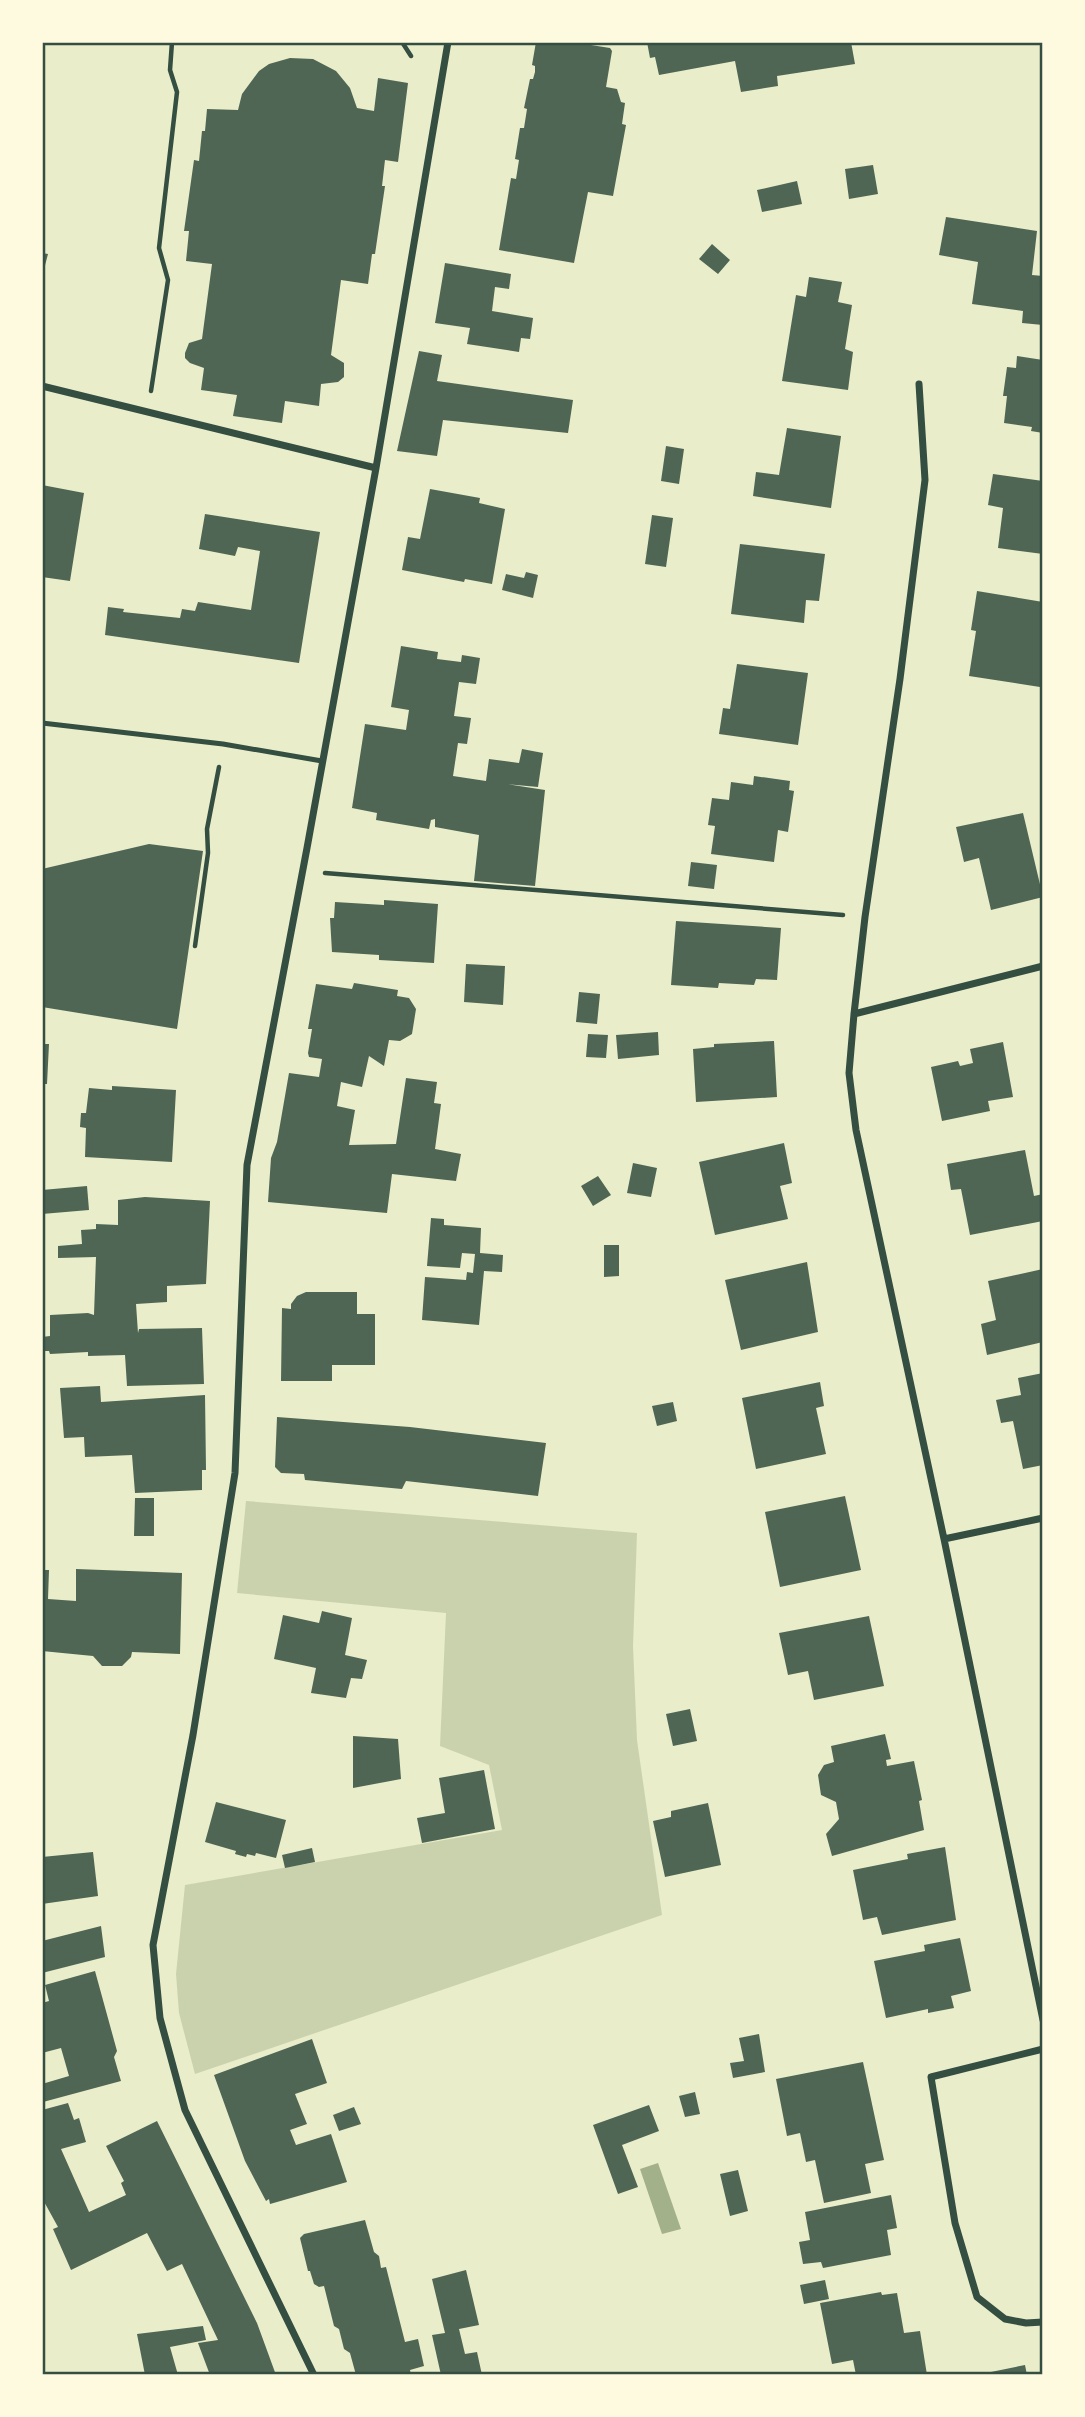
<svg xmlns="http://www.w3.org/2000/svg" width="1085" height="2417" font-family="Quicksand,sans-serif">
	<style>
		.green { fill: #cad2ad }
		.water { fill: #a3b18a }
		.building { fill: #4f6655 }
		.lines { fill: none; stroke-linecap: round; stroke-linejoin: round }
		.path { stroke: #344e41; stroke-width: 4.5 }
		.service { stroke: #344e41; stroke-width: 5 }
		.minor { stroke: #344e41; stroke-width: 7 }
		.neatline { fill: none; stroke: #344e41; stroke-width: 2.5 }
	</style>
	<rect width="100%" height="100%" fill="#e9edc9"/>
	<path class="green" d="M246,1501L637,1533L633,1646L637,1740L662,1915L195,2074L179,2013L176,1974L185,1885L502,1830L489,1765L440,1746L446,1613L237,1593Z"/>
	<path class="water" d="M658,2163L681,2229L662,2234L640,2169Z"/>
	<path class="building" d="M536,42H572L610,48L612,51L606,87L617,89L621,102L625,103L622,124L626,125L613,196L588,192L574,263L499,250L511,178L516,179L519,160L515,159L520,128H524L527,109L524,108L530,79H533L535,72V66L532,65Z
		M647,42H851L855,64L777,76L778,86L741,92L735,61L659,75L655,57L650,58Z
		M290,58L313,59L336,71L350,88L357,108L374,111L378,78L408,83L398,162L385,160L382,186H385L375,254H372L368,284L341,280L331,355L344,363V377L338,382L321,384L319,406L285,401L282,423L233,416L237,395L201,390L204,368L190,363L185,358V353L189,343L202,339L212,264L186,261L189,231H184L194,160L199,161L202,131H205L207,109L238,110L242,94L259,71L269,64Z
		M873,165L878,194L849,199L845,169Z
		M797,181L802,204L762,212L757,190Z
		M946,217L1037,231L1032,275L1043,276V325L1022,323L1023,311L972,304L978,262L939,255Z
		M712,244L730,260L718,274L699,259Z
		M42,253L48,254L43,273H42Z
		M445,263L511,274L509,289L495,287L492,311L533,318L530,339L521,338L519,352L467,344L470,328L435,323Z
		M809,277L842,282L838,302L852,305L845,349L853,352L848,390L782,381L796,295L806,297Z
		M419,351L442,355L437,381L573,400L568,433L443,420L437,456L397,451Z
		M1017,356L1043,360V433L1031,431L1032,427L1004,423L1007,396H1003L1007,367L1016,368Z
		M787,428L841,436L831,508L753,496L756,472L779,475Z
		M666,446L684,449L679,484L661,481Z
		M993,474L1043,481V554L998,548L1003,508L988,505Z
		M42,485L84,493L70,581L42,577Z
		M430,489L480,498L479,503L505,509L492,584L465,579L464,582L402,570L408,537L420,539Z
		M205,514L320,532L299,663L105,635L108,607L124,609L123,612L180,618L182,609L195,611L198,602L251,610L260,551L238,547L235,556L199,549Z
		M652,515L673,518L666,567L645,564Z
		M740,544L825,554L819,601L806,600L804,623L731,614Z
		M526,572L538,575L533,598L502,590L506,574L524,578Z
		M977,591L1043,602V667L1040,687L969,676L976,631L971,630Z
		M401,646L438,652L437,659L461,662L462,655L480,658L476,684L459,682L454,716L471,718L467,744L458,743L453,776L486,781L489,759L519,763L522,749L543,753L538,787L506,784L545,790L535,886L474,881L479,835L435,827V819L431,820L429,829L376,820L377,813L352,808L365,724L406,730L409,710L391,707Z
		M737,664L808,673L798,745L719,734L723,708L730,709Z
		M754,776L790,781L789,790L794,791L788,832L778,830L774,862L711,854L715,826L708,825L712,798L729,800L731,782L753,785Z
		M1023,813L1043,897L991,910L979,858L964,862L956,827Z
		M149,844L203,851L177,1029L42,1007V869Z
		M691,862L717,865L714,889L688,886Z
		M384,900L438,904L434,963L379,960V955L332,952L330,918H334L335,902L384,905Z
		M676,921L781,928L777,980L756,979L754,985L719,983L718,988L671,985Z
		M466,964L505,966L503,1005L464,1002Z
		M354,983L398,990L397,996L409,998L416,1009L412,1034L400,1041L389,1040L384,1066L369,1056L362,1087L341,1082L337,1106L355,1110L349,1145L396,1144L406,1078L437,1082L434,1103L441,1104L435,1149L461,1154L456,1181L392,1174L387,1213L268,1202L271,1158L277,1142L289,1073L319,1077L322,1059L309,1057L308,1053L312,1029H308L316,984L352,989Z
		M579,992L600,994L597,1024L576,1022Z
		M658,1032L659,1055L618,1059L616,1035Z
		M588,1034L608,1035L606,1058L586,1057Z
		M774,1041L777,1097L696,1102L693,1049L714,1047V1044Z
		M1003,1042L1013,1097L988,1101L990,1111L942,1121L931,1067L958,1061L960,1066L973,1063L970,1049Z
		M42,1044H49L47,1084H42Z
		M112,1086L176,1090L172,1162L85,1157L86,1128L80,1127L81,1113H86L89,1088L112,1090Z
		M784,1143L792,1183L780,1186L788,1219L715,1235L699,1162Z
		M1025,1150L1034,1196L1043,1194V1221L970,1235L961,1189L951,1190L947,1164Z
		M633,1163L657,1168L651,1197L627,1193Z
		M598,1176L611,1195L593,1206L581,1186Z
		M87,1186L89,1210L42,1214V1190Z
		M145,1197L210,1201L206,1284L167,1286V1302L136,1304L138,1333L139,1329L202,1328L204,1384L127,1386L125,1355L88,1356V1352L50,1354L49,1351H42V1337L50,1336V1315L88,1313L94,1315L96,1257L58,1258V1246L82,1244L81,1230L96,1229V1224L118,1225V1200Z
		M431,1218L444,1219V1225L481,1228L480,1253L503,1255L502,1272L484,1271L479,1325L422,1320L425,1277L466,1280L467,1272L473,1273L475,1254L462,1253L460,1268L427,1266Z
		M604,1245H619V1276L604,1277Z
		M807,1262L818,1332L741,1350L725,1280Z
		M1043,1269V1342L987,1355L981,1324L996,1320L988,1281Z
		M306,1292H357V1314H375V1365H332V1381H281L282,1308L291,1309V1304L297,1296Z
		M1043,1373V1465L1023,1469L1013,1421L1001,1423L996,1400L1021,1395L1018,1378Z
		M820,1382L824,1406L816,1408L826,1454L756,1469L742,1398Z
		M100,1386L101,1402L205,1395L206,1470H202V1490L135,1493L132,1455L85,1457L84,1437L64,1438L60,1388Z
		M673,1402L677,1421L657,1426L652,1406Z
		M277,1417L410,1427L546,1443L538,1496L406,1481L402,1489L305,1480L304,1474L281,1473L275,1467Z
		M845,1496L861,1570L780,1587L765,1512Z
		M135,1498H154V1536H134Z
		M76,1569L182,1573L180,1654L132,1652L131,1657L122,1666H102L93,1656L42,1651V1570H49L48,1599L76,1601Z
		M322,1611L352,1618L345,1655L367,1660L362,1679L351,1678L346,1698L311,1693L316,1668L274,1659L283,1615L319,1623Z
		M869,1616L884,1686L814,1700L808,1671L788,1675L779,1633Z
		M690,1709L697,1741L673,1746L666,1714Z
		M885,1734L891,1759L886,1760L887,1766L914,1761L922,1800L919,1801L924,1830L832,1856L826,1834L839,1819L836,1802L821,1795L818,1775L824,1765L834,1762L831,1746Z
		M353,1736L398,1739L401,1779L353,1788Z
		M484,1770L495,1829L422,1843L417,1818L445,1813L439,1778Z
		M216,1802L286,1820L276,1858L256,1853L255,1856L247,1854L246,1857L235,1854L236,1851L205,1842Z
		M708,1803L721,1865L665,1877L653,1821L671,1817V1811Z
		M945,1847L956,1920L882,1935L877,1917L863,1920L853,1870L908,1859L907,1854Z
		M312,1848L315,1862L285,1868L282,1855Z
		M93,1852L98,1896L42,1904V1857Z
		M101,1926L105,1957L42,1973V1941Z
		M960,1938L971,1991L951,1996L954,2008L928,2013V2009L886,2018L874,1961L925,1951L924,1945Z
		M95,1971L117,2051L114,2057L121,2081L43,2102L42,2084L69,2076L61,2048L42,2053V2003L49,2001L45,1985Z
		M759,2034L765,2072L733,2078L730,2063L744,2061L739,2038Z
		M312,2039L327,2083L295,2094L307,2124L290,2130L296,2145L331,2134L347,2182L270,2204L269,2199L266,2201L245,2161L214,2075Z
		M863,2062L884,2160L865,2164L871,2193L824,2203L815,2160L806,2162L800,2133L787,2136L776,2079Z
		M695,2092L700,2114L685,2117L679,2096Z
		M68,2103L74,2120L79,2118L86,2142L61,2149L89,2212L126,2195L121,2183L124,2181L106,2146L157,2121L257,2323L276,2375H210L198,2343L218,2340L182,2264L167,2271L147,2233L71,2270L53,2229L58,2227L42,2198V2110Z
		M649,2105L659,2131L622,2145L638,2187L618,2194L593,2125Z
		M354,2107L361,2124L339,2131L333,2115Z
		M738,2170L748,2211L730,2216L720,2174Z
		M891,2195L897,2228L887,2230L891,2255L823,2268L821,2262L803,2264L799,2242L810,2240L805,2212Z
		M365,2220L374,2252L379,2256L381,2268L386,2267L405,2342L418,2339L424,2366L410,2370L411,2375H356L350,2353L344,2349L339,2329L334,2326L324,2286L319,2287L314,2284L310,2271H308L300,2238L304,2234Z
		M466,2270L479,2325L459,2329L465,2354L477,2352L482,2375H441L432,2335L445,2333L432,2279Z
		M825,2280L829,2299L804,2304L800,2285Z
		M881,2292L882,2295L897,2293L904,2333L920,2331L927,2375H892L891,2372L876,2375H856L853,2360L832,2364L820,2303Z
		M203,2326L206,2340L170,2347L178,2375H145L137,2334Z
		M1025,2365L1027,2375H981V2374Z"/>
	<g class="lines">
		<path class="path" d="M402,42L411,56
			M151,391L168,280L159,248L177,92L170,70L172,42
			M325,873L843,915
			M195,946L208,853L207,829L219,767"/>
		<path class="service" d="M42,723L223,744L322,761"/>
		<path class="minor" d="M919,384L925,480L900,679L865,917L854,1014L849,1073L856,1130L944,1539L1043,2020
			M42,386L376,468
			M854,1014L1043,966
			M944,1539L1043,1518
			M1043,2049L931,2077L955,2223L977,2297L1005,2319L1026,2323L1043,2322
			M314,2375L185,2110L160,2018L153,1945L193,1735L235,1473L247,1165L307,848L376,468L448,42"/>
	</g>
	<rect width="1085" height="2417" fill="none" stroke="#fefae0" stroke-width="88"/>
	<rect x="44" y="44" width="997" height="2329" class="neatline"/>
</svg>
